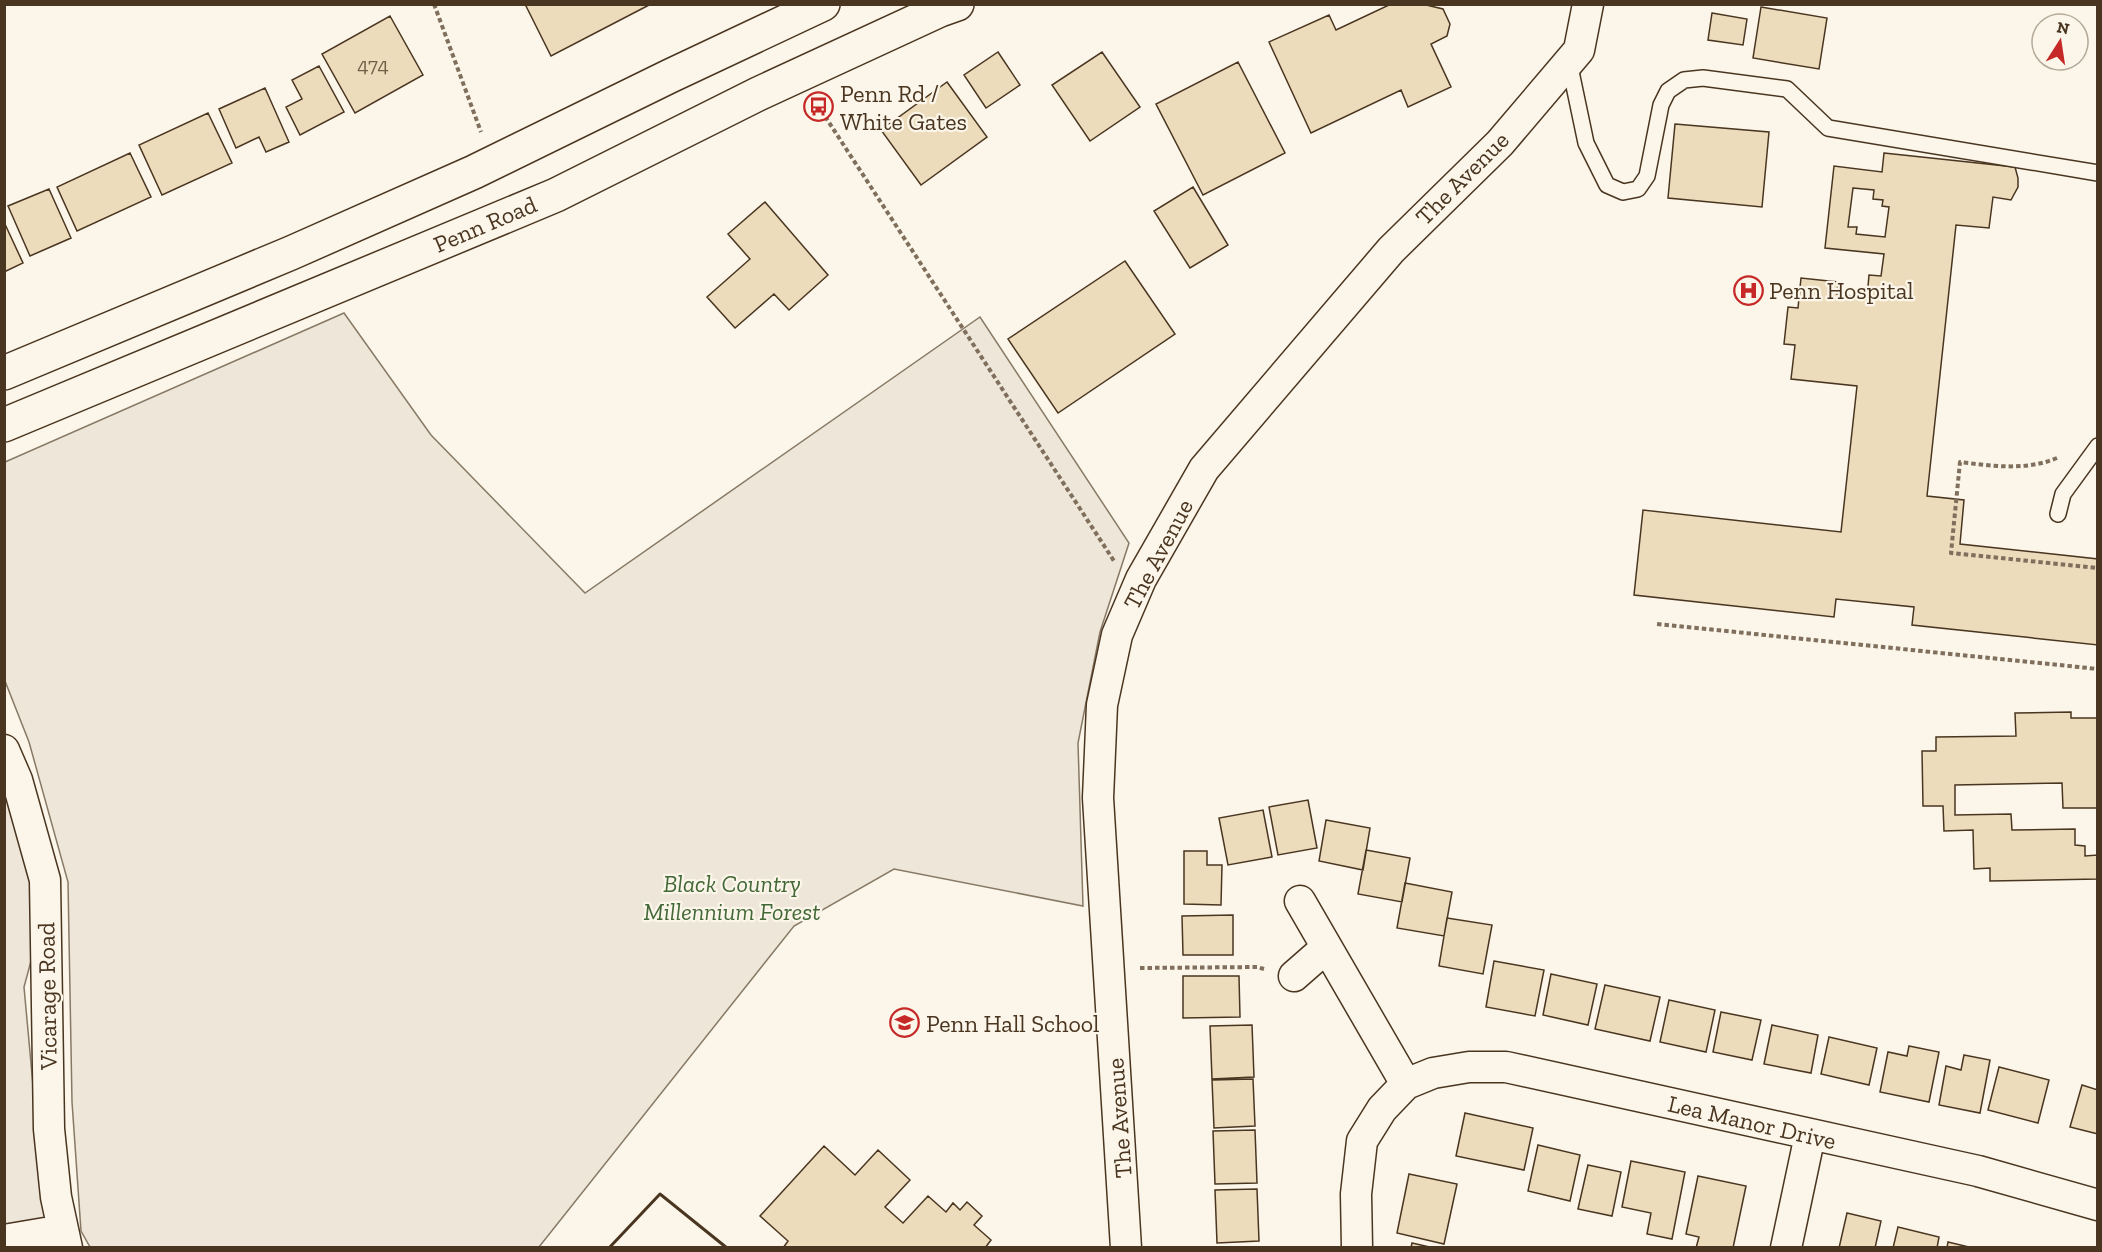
<svg xmlns="http://www.w3.org/2000/svg" width="2102" height="1252" font-family="'Zilla Slab',serif">
	<style>
		.green { fill: #ede6d9; stroke: #887966; stroke-width: 1.5 }
		.building { fill: #ecdcbc; stroke: #4a3520; stroke-width: 1.5; fill-rule: evenodd }
		.lines { fill: none; stroke-linecap: round; stroke-linejoin: round }
		.lane-casing { stroke: #4a3520; stroke-width: 18 }
		.street-casing { stroke: #4a3520; stroke-width: 33 }
		.highway-casing { stroke: #4a3520; stroke-width: 36 }
		.path { stroke: #7f6f5c; stroke-width: 4; stroke-dasharray: 4.5 3; stroke-linecap: butt }
		.lane { stroke: #fbf6e9; stroke-width: 15 }
		.street { stroke: #fbf6e9; stroke-width: 30 }
		.highway { stroke: #fbf6e9; stroke-width: 33 }
		.wall { stroke: #4a3520; stroke-width: 3 }
		.labels { text-anchor: middle; dominant-baseline: central; stroke-width: 4.5; stroke-linejoin: round; paint-order: stroke }
		.number-label { font-size: 21px; fill: #725f47 }
		.poi-label { font-size: 24px; fill: #4a3520; stroke: #fbf6e9; text-anchor: start }
		.street-label { font-size: 24px; fill: #4a3520; stroke: #fbf6e9 }
		.park-label { font-size: 24px; font-style: italic; fill: #436837; stroke: #fbf6e9 }
	</style>
	<rect width="100%" height="100%" fill="#fbf6e9"/>
	<path class="green" d="M344,313L431,435L585,593L980,317L1129,543L1100,632L1078,743L1083,906L894,869L794,926L539,1247H90L81,1231L72,1102L68,882L29,742L5,681V462Z
		M4,789L35,883L34,950L24,987L35,1107L67,1247H5Z"/>
	<path class="building" d="M525,4H651L551,56Z
		M1391,4H1422L1443,9L1450,24L1447,36L1431,44L1451,87L1408,107L1401,90L1311,133L1269,42L1329,15L1336,30Z
		M1761,7L1827,18L1819,69L1753,58Z
		M1712,13L1747,19L1743,45L1708,40Z
		M390,16L423,75L355,113L322,54Z
		M998,52L1020,85L986,108L964,75Z
		M1102,52L1140,107L1090,141L1052,85Z
		M1238,62L1285,153L1203,195L1156,104Z
		M319,66L344,112L300,135L286,107L302,99L292,80Z
		M947,82L987,137L921,185L881,130Z
		M265,88L289,142L266,152L259,137L236,148L219,109Z
		M208,113L232,163L162,195L139,145Z
		M1675,124L1769,132L1762,207L1668,198Z
		M130,153L151,197L77,231L57,187Z
		M1884,153L2015,167L2018,178V187L2011,200L1993,197L1989,228L1956,225L1927,496L1964,500L1960,544L2098,559V645L1912,625L1914,607L1836,599L1834,617L1634,595L1643,510L1841,532L1857,386L1791,379L1795,345L1784,344L1788,307L1798,308L1801,278L1838,282L1837,294L1867,298L1869,275L1881,276L1884,254L1825,248L1834,166L1882,172ZM1853,188L1874,190L1873,199L1883,200L1882,206L1889,207L1885,237L1856,234L1857,227H1848Z
		M1193,187L1228,245L1190,268L1154,211Z
		M49,189L71,238L30,256L8,206Z
		M765,202L828,275L789,310L774,294L735,328L707,297L750,259L728,234Z
		M4,222L23,263L4,272Z
		M1125,261L1175,334L1058,413L1008,339Z
		M2071,712V718H2097L2098,808H2063L2062,783L1955,785V815L2011,814L2012,830L2075,829V845L2085,846V856L2098,855V879L1990,881V868L1974,869L1973,830L1944,831L1943,806H1923L1922,751H1936V737L2016,736L2015,713Z
		M1308,800L1317,848L1278,855L1269,807Z
		M1263,810L1272,857L1228,865L1219,818Z
		M1326,820L1370,828L1363,870L1319,861Z
		M1366,850L1410,858L1402,902L1358,894Z
		M1184,851H1207V865H1222L1221,905L1184,904Z
		M1405,883L1452,892L1444,936L1397,928Z
		M1233,915V955H1183L1182,916Z
		M1447,918L1492,925L1483,974L1439,966Z
		M1494,961L1544,970L1535,1016L1486,1007Z
		M1551,974L1597,984L1588,1025L1543,1015Z
		M1183,976H1239L1240,1017L1183,1018Z
		M1605,985L1660,997L1650,1041L1595,1029Z
		M1669,1000L1715,1010L1706,1052L1660,1042Z
		M1721,1012L1761,1020L1752,1060L1713,1052Z
		M1252,1025L1254,1077L1212,1079L1210,1026Z
		M1772,1025L1818,1035L1811,1073L1764,1064Z
		M1829,1037L1877,1048L1869,1085L1821,1074Z
		M1909,1046L1939,1052L1929,1102L1880,1092L1888,1052L1907,1056Z
		M1964,1055L1990,1060L1980,1113L1939,1105L1946,1066L1961,1070Z
		M1999,1067L2049,1080L2038,1123L1988,1110Z
		M1253,1079L1255,1126L1214,1128L1212,1080Z
		M2082,1085L2098,1090V1134L2070,1127Z
		M1465,1113L1533,1128L1524,1170L1456,1156Z
		M1255,1130L1257,1183L1215,1184L1213,1131Z
		M1538,1145L1580,1155L1570,1201L1528,1191Z
		M824,1146L855,1175L878,1150L910,1180L885,1207L903,1223L928,1196L946,1212L953,1203L960,1210L967,1202L982,1216L974,1225L991,1240L985,1248H783L788,1241L760,1216Z
		M1631,1161L1685,1172L1672,1239L1647,1234L1651,1213L1622,1207Z
		M1588,1165L1621,1172L1612,1216L1578,1209Z
		M1409,1174L1457,1184L1444,1244L1397,1233Z
		M1698,1176L1746,1186L1733,1248H1696L1699,1237L1686,1234Z
		M1257,1189L1259,1241L1217,1243L1215,1190Z
		M1847,1213L1881,1221L1875,1248H1839Z
		M1898,1227L1939,1237L1937,1248H1893Z
		M1948,1242L1973,1248H1947Z
		M1412,1243L1434,1248H1411Z"/>
	<g class="lines">
		<defs>
			<path id="lane" d="M1569,62L1586,143L1607,185L1623,192L1638,189L1647,176L1661,105L1668,91L1684,80L1703,78L1787,89L1828,128L2098,173
				M2058,514L2063,494L2098,446"/>
			<path id="street" d="M4,750L17,780L45,880L49,1129L56,1197L67,1248
				M1300,901L1406,1084
				M1294,976L1326,948
				M4,1240L63,1230
				M1126,1248L1098,798L1102,705L1117,635L1141,579L1204,469L1391,250L1500,143L1579,50L1588,4
				M1357,1248L1356,1194L1362,1141L1382,1109L1406,1084L1433,1073L1469,1067H1506L1978,1171L2098,1205
				M1786,1248L1810,1135"/>
			<path id="highway" d="M4,373L291,253L474,172L670,76L823,4
				M4,425L556,195L758,94L940,10L957,4"/>
		</defs>
		<use href="#lane" class="lane-casing"/>
		<use href="#street" class="street-casing"/>
		<use href="#highway" class="highway-casing"/>
		<path class="path" d="M434,4L481,132
			M817,104L1114,561
			M2057,458C2026,471 1993,466 1960,462L1951,553L2098,568
			M1657,624L2098,669
			M1140,968L1257,967L1264,969"/>
		<use href="#lane" class="lane"/>
		<use href="#street" class="street"/>
		<use href="#highway" class="highway"/>
		<path class="wall" d="M609,1248L660,1194L727,1248"/>
	</g>
	<defs>
		<symbol id="bus-ring" viewBox="-11 -11 22 22"><circle r="9.5" fill="#fbf6e9" stroke="#c62828" stroke-width="1.5"/><path d="M-5-6H5V4H4V6H2V4H-2V6H-4V4H-5ZM-3.5-4V0h7V-4ZM-3.5 1.2v1.5H-2V1.2ZM2 1.2v1.5H3.5V1.2Z" fill="#c62828"/></symbol>
		<symbol id="hospital-ring" viewBox="-11 -11 22 22"><circle r="9.5" fill="#fbf6e9" stroke="#c62828" stroke-width="1.5"/><path d="M-5-5h3v3.5h4V-5h3V5h-3V1.5h-4V5h-3Z" fill="#c62828"/></symbol>
		<symbol id="school-ring" viewBox="-11 -11 22 22"><circle r="9.5" fill="#fbf6e9" stroke="#c62828" stroke-width="1.5"/><path d="M0-5L7-2L0 1L-7-2ZM-4 1L0 2.5L4 1V4Q0 6-4 4Z" fill="#c62828"/></symbol>
	</defs>
	<g fill-rule="evenodd">
		<use href="#bus-ring" x="802" y="90" width="33" height="33"/>
		<use href="#hospital-ring" x="1732" y="274" width="33" height="33"/>
		<use href="#school-ring" x="888" y="1006" width="33" height="33"/>
	</g>
	<g class="labels">
		<g class="number-label">
			<text x="373" y="64">474</text>
		</g>
		<g class="poi-label">
			<text x="840" y="93">Penn Rd /<tspan x="840" dy="28">White Gates</tspan></text>
			<text x="1769" y="290">Penn Hospital</text>
			<text x="926" y="1023">Penn Hall School</text>
		</g>
		<g class="street-label">
			<text transform="translate(1462 178) rotate(-45)">The Avenue</text>
			<text transform="translate(485 224) rotate(-23)">Penn Road</text>
			<text transform="translate(1158 554) rotate(-62)">The Avenue</text>
			<text transform="translate(47 996) rotate(-91)">Vicarage Road</text>
			<text transform="translate(1119 1118) rotate(-94)">The Avenue</text>
			<text transform="translate(1752 1122) rotate(13)">Lea Manor Drive</text>
		</g>
		<g class="park-label">
			<text x="732" y="883">Black Country<tspan x="732" dy="28">Millennium Forest</tspan></text>
		</g>
	</g>
	<rect width="2102" height="1252" fill="none" stroke="#4a3520" stroke-width="12"/>
	<g transform="translate(2060 42) rotate(12)"><circle r="28" fill="#fbf6e9" stroke="#b4a999" stroke-width="1.5"/>
	<path d="M0-4.5L10 22L0 15L-10 22Z" fill="#c62828"/>
	<text y="-9" font-size="16" font-weight="bold" text-anchor="middle" fill="#4a3520">N</text>
	</g>
</svg>
